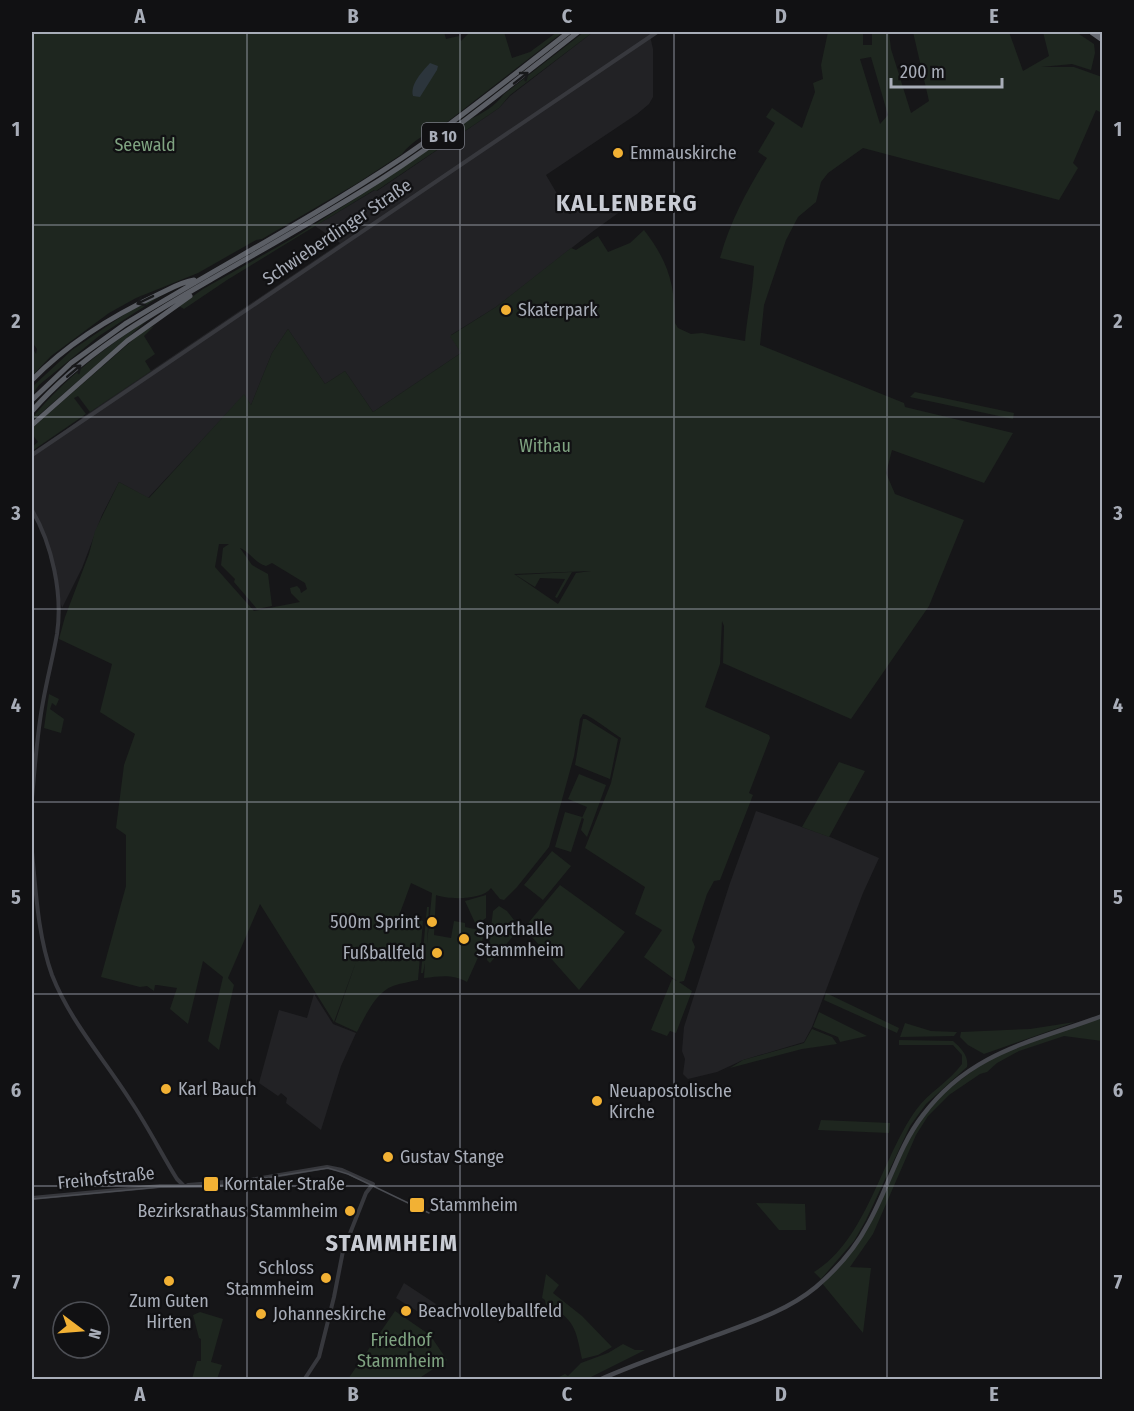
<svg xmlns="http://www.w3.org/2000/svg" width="1134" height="1411" font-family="'Fira Sans Condensed',sans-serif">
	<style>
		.built { fill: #222225 }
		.green { fill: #1e261f; fill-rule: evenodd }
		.water { fill: #2c353c }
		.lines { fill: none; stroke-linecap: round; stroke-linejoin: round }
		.tertiary { stroke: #37383d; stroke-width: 4 }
		.secondary { stroke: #45474d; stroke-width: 4.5 }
		.trunk { stroke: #5b5e65; stroke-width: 5 }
		.motorway { stroke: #63666e; stroke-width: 6 }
		.tram { stroke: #4a4c52; stroke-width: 1.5 }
		.oneway { stroke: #18191b }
		.grid { fill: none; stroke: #a8adb8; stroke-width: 1.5; stroke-opacity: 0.55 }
		.poi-dot { fill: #f2b134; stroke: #111113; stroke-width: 2 }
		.labels { text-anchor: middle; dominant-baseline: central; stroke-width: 4.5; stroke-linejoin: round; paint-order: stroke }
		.shield { fill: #111113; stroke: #7b7e86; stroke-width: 1.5 }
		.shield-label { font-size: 16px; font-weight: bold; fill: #a8adb8 }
		.park-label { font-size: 18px; fill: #7fa381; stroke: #111113 }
		.poi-label { font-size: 18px; fill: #a8adb8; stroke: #111113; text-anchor: start }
		.street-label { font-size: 18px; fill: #a8adb8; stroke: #111113 }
		.district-label { font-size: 24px; font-weight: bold; letter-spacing: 1.5px; fill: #c9ccd4; stroke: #111113 }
		.neatline { fill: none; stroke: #a8adb8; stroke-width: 2 }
		.grid-label { font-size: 20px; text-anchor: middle; font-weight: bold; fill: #a8adb8 }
	</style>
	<rect width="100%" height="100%" fill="#161618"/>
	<path class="built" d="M593,32H657L650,36L653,49V97L649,104L637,114L546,175L569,214L598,204L621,211L592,232L496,307L451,335L461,353L373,412L345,371L325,384L288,329L272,353L251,405L244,395L148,498L119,482L102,515L82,568L62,608L44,535L32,513V455L90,412L340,243L315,226L375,190L377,191L499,108L510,96Z
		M756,811L830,837L879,858L863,893L812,1027L804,1042L743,1060L717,1072L688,1079L683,1074L685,1059L682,1051L684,1027L730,883Z
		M314,994L333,1024L356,1033L341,1066L321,1130L286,1103L287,1098L281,1093L278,1096L259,1083L279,1010L307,1018Z
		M404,1283L436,1304L425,1316L396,1298Z"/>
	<path class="green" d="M32,32H444L446,39L459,36L461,41L470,32H504L512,58L530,52L557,32H563L442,126C427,133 412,141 402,154L356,184L262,239L256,240L198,273L136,298L109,313L51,356L32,376V347L36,354L37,349L32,342Z
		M584,32H593L510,95L499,108L376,191L374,190L227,280L184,309L179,306L203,289L293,238L375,186L469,120C483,113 495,106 504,94Z
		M828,32H863V45H872V32H889L891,49L911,113L929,101L913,32H1009L1023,71L1049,56L1043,32H1076L1094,44L1095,53L1091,70L1072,64L1041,67H1074L1102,77V102L1100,112L1096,110L1073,163L1078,168L1059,200L863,148L828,173L821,182L816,202L798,217L786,240L764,305L760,345L904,403L905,407L1013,433L984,483L892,450L886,473L895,494L964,520L929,606L851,719L723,663L724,626L722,621L720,664L705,707L769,735L770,738L749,793L753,795L720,880L714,881L707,894L692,940L695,947L684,981L679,982L692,991L676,1033L670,1031L667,1036L651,1030L672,979L677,981L644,957L662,930L635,914L645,887L585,848L611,783L621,738C611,732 592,716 583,714L580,719L574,756L549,847L517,887L504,900L500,899L491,888C483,900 449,900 436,895L434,935L451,938L454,921L465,923V927L484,931L480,953L467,982C453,974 441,976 424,978L425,962L423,973H421L427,907H429L427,944L432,893L411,883L400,913L423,921L418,980C410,982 401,983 393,986C376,992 365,1016 357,1032L335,1022L356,962L334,1022L260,904L228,978L234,985L219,1050L208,1041L223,977L203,961L188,1024L170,1009L177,988L157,985H155L154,991L147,986L140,987L101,977L126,886V835L116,828L124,765L135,734L100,712L112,664L59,639L65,617L89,554L95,531L119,482L149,498L244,394L251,405L272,353L288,329L325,384L345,371L373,412L461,353L450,336L496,307L571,248L576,250L598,236L608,252L630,243L644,230C668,261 675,284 675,323L678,328L691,334L702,333L745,341C747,316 753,291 754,266L720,258C730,222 747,190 767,158L758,152L775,123L766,117L772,108L802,128L815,92L813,83L823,79L821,65ZM871,57L888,115L880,124L860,59ZM219,544H229L223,548L221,565L235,579L234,582L257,609L272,606L268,574L252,565L240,548C250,552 255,563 266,566L272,563L305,583L307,589L301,593L300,589L297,586L290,588L291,593L300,602L254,611L215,567ZM591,571L576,573L558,604L514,574Z
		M165,293L99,336L39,385L32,395V387L72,350L128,312Z
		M150,318L32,421V418C66,377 106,347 150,318Z
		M154,326L144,336L155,354L145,361L151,371L90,412L78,396L74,398L86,414L32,451V447L38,442L32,434V428L142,332Z
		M915,392L1014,413L1013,419L910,397Z
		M572,572L557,598L555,597L565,579L540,578L535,587L516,575Z
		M49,694L59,699L56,706L52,703L50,709L64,719L61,733L44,728Z
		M583,719H586L618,739L610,779L575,765Z
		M839,762L865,771L829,837L802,827Z
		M579,774L606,785L587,837L581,830L584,819L582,818L587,807L568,799Z
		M565,812L582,817L571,852L555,847Z
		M552,851L571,866L543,900L524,885Z
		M560,885L625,932L579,990L524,928Z
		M486,895V918L476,925L465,901Z
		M499,906L507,911L520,928L490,963L487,960L493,911Z
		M826,993L899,1028L897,1033L824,1000Z
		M819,1012L867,1036L840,1042L838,1037L813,1027Z
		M1102,1016V1041L1064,1036L1019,1051L997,1063L987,1072L980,1074L949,1095L928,1116L916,1135L873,1234L850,1267L871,1268L863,1333L821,1282L838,1266L863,1234L911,1133L938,1097L991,1057Z
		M1075,1022L984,1054L968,1045L960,1037L961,1032L1030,1029Z
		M905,1023L931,1031L957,1032L954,1036L900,1037Z
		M812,1029L832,1037L837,1044L802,1049L730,1068L743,1060L804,1043Z
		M899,1040L953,1041C961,1048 969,1056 967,1067L926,1104L910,1126L866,1220L854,1241L821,1279L814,1272C866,1241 882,1157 916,1110C929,1092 950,1081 962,1064V1055L953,1045H899Z
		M821,1120L890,1123L889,1133L818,1130Z
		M756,1203L805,1204L806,1230H779Z
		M546,1274L559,1285L553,1293L582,1316L612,1347L598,1355L582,1359C576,1330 575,1318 546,1305L545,1300L542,1298Z
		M395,1311L430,1335L447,1360L418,1379H348Z
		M200,1312L223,1319L211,1362L222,1365L217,1379H192L197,1361H201V1339L199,1338L193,1315Z
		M623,1344L635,1350H645L587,1379H555L565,1374L568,1376L581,1363L608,1353Z"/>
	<path class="water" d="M430,63L438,66L437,70L420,97L413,96C410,84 422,72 430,63Z"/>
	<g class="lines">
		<path class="tertiary" d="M32,455L657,32
			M32,510C52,544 63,594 57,634C53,657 47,679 43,702C37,733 35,766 32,798
			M32,852C36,893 38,936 52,975C70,1021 104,1059 130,1100C147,1125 161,1153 177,1179L183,1185
			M188,1185L237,1181
			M32,1198L160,1186H214L327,1167L342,1170L373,1184L366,1193L343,1251L334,1297L319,1357L304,1380"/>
		<path class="secondary" d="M599,1380C637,1363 676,1350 714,1336C749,1323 787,1311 816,1287C837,1269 855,1249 868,1224C888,1189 898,1147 923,1115C971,1051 1033,1042 1102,1016"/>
		<path class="trunk" d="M32,380C68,343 112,316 159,294C170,289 181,282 194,280
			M32,400L71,363L125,324C217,268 312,218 402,158C460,119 514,74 569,32
			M32,411C81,355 146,317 210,280C260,251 310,223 359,193C437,146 507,87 578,32
			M32,425L127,341L190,296"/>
		<path class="motorway" d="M1092,32L1102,39"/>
		<path class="tram" d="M32,1199L160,1187L214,1186L328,1168L348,1174L429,1213"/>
	</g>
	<defs><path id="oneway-shaft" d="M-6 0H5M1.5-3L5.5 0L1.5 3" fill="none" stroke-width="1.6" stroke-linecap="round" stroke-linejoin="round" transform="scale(1.5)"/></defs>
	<g class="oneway">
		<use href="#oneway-shaft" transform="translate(521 78) rotate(-38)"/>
		<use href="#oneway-shaft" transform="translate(145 300) rotate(154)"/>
		<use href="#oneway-shaft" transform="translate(74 371) rotate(-40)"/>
	</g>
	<path class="grid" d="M247,32V1380M460,32V1380M674,32V1380M887,32V1380M32,225H1102M32,417H1102M32,609H1102M32,802H1102M32,994H1102M32,1186H1102"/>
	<g class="poi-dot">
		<circle cx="618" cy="153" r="6"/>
		<circle cx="506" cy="310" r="6"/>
		<circle cx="432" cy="922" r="6"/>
		<circle cx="464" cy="939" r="6"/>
		<circle cx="437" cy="953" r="6"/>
		<circle cx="166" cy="1089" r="6"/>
		<circle cx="597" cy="1101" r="6"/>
		<circle cx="388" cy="1157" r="6"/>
		<rect x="203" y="1176" width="16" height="16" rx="3"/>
		<rect x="409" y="1197" width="16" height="16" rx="3"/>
		<circle cx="350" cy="1211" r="6"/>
		<circle cx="326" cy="1278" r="6"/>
		<circle cx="169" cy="1281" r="6"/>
		<circle cx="406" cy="1311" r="6"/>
		<circle cx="261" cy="1314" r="6"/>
	</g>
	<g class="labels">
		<rect class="shield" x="422" y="123" width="42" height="26" rx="4.5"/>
		<g class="shield-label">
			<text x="443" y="136">B 10</text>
		</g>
		<g class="park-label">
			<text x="145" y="145">Seewald</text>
			<text x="545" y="446">Withau</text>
			<text x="401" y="1340">Friedhof<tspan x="401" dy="21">Stammheim</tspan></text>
		</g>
		<g class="poi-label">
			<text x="630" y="153">Emmauskirche</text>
			<text x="518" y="310">Skaterpark</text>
			<text x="420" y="922" text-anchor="end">500m Sprint</text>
			<text x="476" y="929">Sporthalle<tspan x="476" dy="21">Stammheim</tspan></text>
			<text x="425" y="953" text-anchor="end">Fußballfeld</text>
			<text x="178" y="1089">Karl Bauch</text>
			<text x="609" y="1091">Neuapostolische<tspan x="609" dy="21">Kirche</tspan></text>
			<text x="400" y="1157">Gustav Stange</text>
			<text x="224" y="1184">Korntaler Straße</text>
			<text x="430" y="1205">Stammheim</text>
			<text x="338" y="1211" text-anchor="end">Bezirksrathaus Stammheim</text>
			<text x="314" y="1268" text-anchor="end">Schloss<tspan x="314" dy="21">Stammheim</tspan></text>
			<text x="169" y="1301" text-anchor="middle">Zum Guten<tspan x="169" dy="21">Hirten</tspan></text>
			<text x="418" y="1311">Beachvolleyballfeld</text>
			<text x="273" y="1314">Johanneskirche</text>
		</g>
		<g class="street-label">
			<text transform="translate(337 232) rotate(-34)">Schwieberdinger Straße</text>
			<text transform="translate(106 1178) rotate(-6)">Freihofstraße</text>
		</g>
		<g class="district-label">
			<text x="627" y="203">KALLENBERG</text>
			<text x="392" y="1243">STAMMHEIM</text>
		</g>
	</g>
	<rect width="1134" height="1411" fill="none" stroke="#111113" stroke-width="66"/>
	<g transform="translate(81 1330) rotate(106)"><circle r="28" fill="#111113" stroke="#4d4f55" stroke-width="1.5"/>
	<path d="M0-4.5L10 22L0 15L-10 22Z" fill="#f2b134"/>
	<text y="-9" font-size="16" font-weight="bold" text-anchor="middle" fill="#a8adb8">N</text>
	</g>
	<path d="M891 78v9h111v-9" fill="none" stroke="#a8adb8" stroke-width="3"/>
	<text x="900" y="78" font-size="18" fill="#a8adb8" stroke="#111113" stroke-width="4.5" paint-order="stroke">200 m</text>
	<rect x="33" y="33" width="1068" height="1345" class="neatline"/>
	<g class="grid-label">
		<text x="140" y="23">A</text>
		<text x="353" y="23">B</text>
		<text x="567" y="23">C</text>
		<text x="781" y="23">D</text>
		<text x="994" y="23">E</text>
		<text x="16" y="136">1</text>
		<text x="1118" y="136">1</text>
		<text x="16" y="328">2</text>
		<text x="1118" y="328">2</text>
		<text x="16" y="520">3</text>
		<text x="1118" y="520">3</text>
		<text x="16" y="712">4</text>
		<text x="1118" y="712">4</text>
		<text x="16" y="904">5</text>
		<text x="1118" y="904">5</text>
		<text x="16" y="1097">6</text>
		<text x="1118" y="1097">6</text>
		<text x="16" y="1289">7</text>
		<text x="1118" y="1289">7</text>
		<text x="140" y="1401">A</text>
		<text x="353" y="1401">B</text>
		<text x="567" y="1401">C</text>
		<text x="781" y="1401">D</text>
		<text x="994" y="1401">E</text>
	</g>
</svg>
